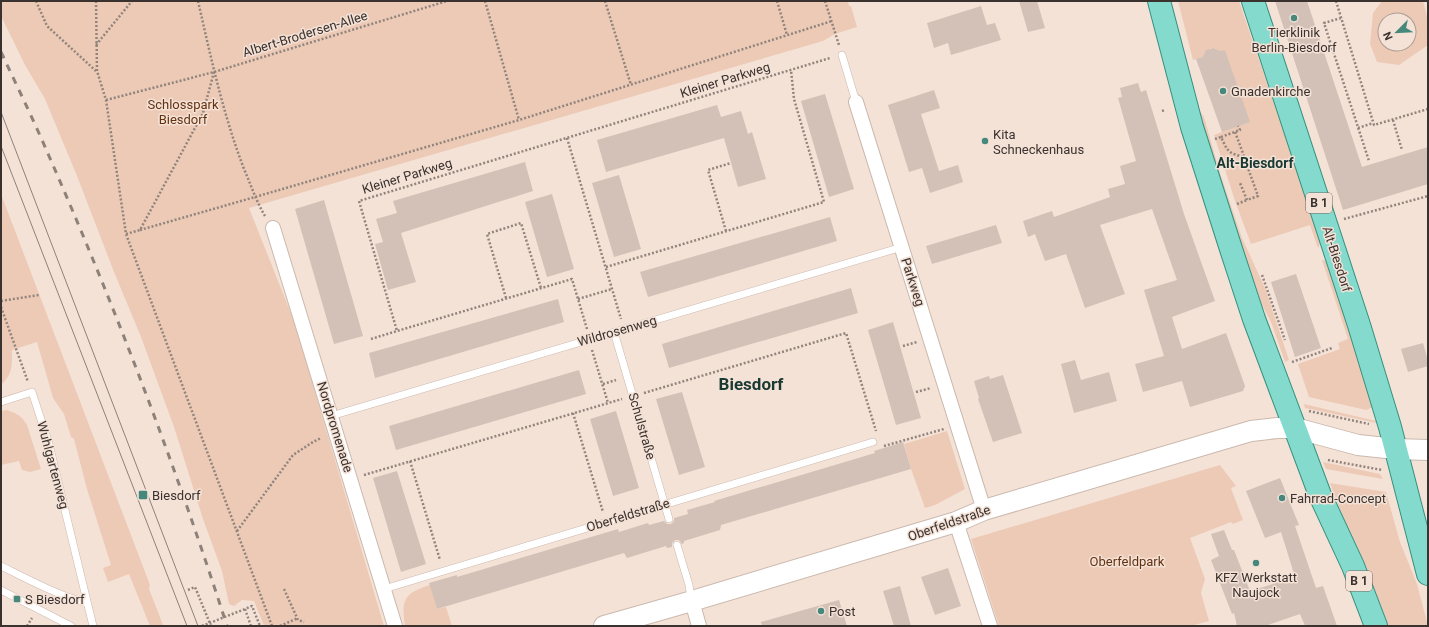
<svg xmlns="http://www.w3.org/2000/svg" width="1429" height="627" font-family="Roboto,sans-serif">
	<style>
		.green { fill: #eccab6; fill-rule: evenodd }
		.building { fill: #d3c0b6 }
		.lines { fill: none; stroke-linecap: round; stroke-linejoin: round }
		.lane-casing { stroke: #cbb9ae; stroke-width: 8 }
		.street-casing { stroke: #cbb9ae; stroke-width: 16 }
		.secondary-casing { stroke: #cbb9ae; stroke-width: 22 }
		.primary-casing { stroke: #35907f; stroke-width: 24 }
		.path { stroke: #91847d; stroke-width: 2.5; stroke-dasharray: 2 2; stroke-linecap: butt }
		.lane { stroke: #fff; stroke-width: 7 }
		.street { stroke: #fff; stroke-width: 14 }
		.secondary { stroke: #fff; stroke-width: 20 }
		.primary { stroke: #84dacd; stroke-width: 22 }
		.tram { stroke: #8e817a; stroke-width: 1 }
		.rail { stroke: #8e817a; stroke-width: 3; stroke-dasharray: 7 7; stroke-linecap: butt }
		.path-bridge { stroke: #91847d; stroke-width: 2.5; stroke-dasharray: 2 2; stroke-linecap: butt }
		.poi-dot { fill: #46897c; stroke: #f5e2d7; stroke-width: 1.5 }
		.labels { text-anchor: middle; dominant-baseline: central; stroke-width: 3; stroke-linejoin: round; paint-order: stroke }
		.shield { fill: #f5e2d7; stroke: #726761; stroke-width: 1 }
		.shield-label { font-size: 12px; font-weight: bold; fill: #3a322e }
		.poi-label { font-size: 13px; fill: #3a322e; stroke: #f5e2d7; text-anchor: start }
		.street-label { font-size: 13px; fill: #3a322e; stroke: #f5e2d7 }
		.park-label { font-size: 13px; fill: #633211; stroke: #f5e2d7 }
		.neighbourhood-label { font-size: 14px; font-weight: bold; fill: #193933; stroke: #f5e2d7 }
		.district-label { font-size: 17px; font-weight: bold; fill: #193933; stroke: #f5e2d7 }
	</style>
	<rect width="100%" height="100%" fill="#f5e2d7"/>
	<path class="green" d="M1,1H848L849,6H851L857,27L835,34L823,41L249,208L294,321L384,626H264L254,601L242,600L234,606L229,604L222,571L203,519L174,427L141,337L114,272L77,176L45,99L25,65L1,16Z
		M1178,1H1239L1321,242L1318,248L1310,225L1251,244L1235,201L1214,135L1249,122L1225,50L1219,52L1216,49L1211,48L1204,52L1203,57L1193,60Z
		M1382,1H1423L1428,20V45L1399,65L1377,62L1370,44L1373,13ZM1385,20H1409V44H1385Z
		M1199,110L1204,117L1219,170L1242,238L1265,288L1289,360L1285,362L1271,322L1262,305L1240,246L1209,148Z
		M1,194L150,585L149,589L163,625L150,626L129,574L108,582L103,568L111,565L87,489L74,439L71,437L64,414L53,398L37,342L12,350C12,365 13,374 1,385Z
		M1322,260H1324L1328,263L1373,407L1366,410L1309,397L1298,364L1340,349L1338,343L1348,339Z
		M1304,404L1376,421L1377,423L1305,408Z
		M7,410C16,413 22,416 27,425L41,469L30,472L22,470L19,461L1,465V411Z
		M947,431L965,489L935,505L925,508L911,469L904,444Z
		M1323,462L1380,474L1383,479L1326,469Z
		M1220,465L1236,486L1231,488L1243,520L1233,524L1231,522L1190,538L1205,579L1201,593L1209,621L1191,626H999L971,539Z
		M1330,483L1386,492L1400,542L1417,584L1428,626H1384Z
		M430,585L437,609L446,607L452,626H405C401,600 404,593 430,585Z"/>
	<path class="building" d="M1019,1H1037L1045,28L1028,32Z
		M1275,1H1307L1362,167L1428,147V184L1343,210Z
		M981,6L987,25L995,23L1001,40L951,55L948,43L934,48L927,23Z
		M1213,48L1220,51L1225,50L1250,122L1222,132L1196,59L1203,57L1204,53L1206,50Z
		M1138,83L1141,92L1146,90L1184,214L1215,301L1172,317L1182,349L1226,333L1245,386L1243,391L1190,407L1182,381L1143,392L1135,364L1164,356L1144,290L1177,280L1152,209L1100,225L1125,294L1085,308L1066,254L1045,261L1035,234L1028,237L1023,221L1052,211L1054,217L1110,197L1108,189L1125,184L1120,166L1136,161L1118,98L1122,97L1120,88Z
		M934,90L940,108L921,114L939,171L958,165L963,182L930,193L922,168L909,172L888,105Z
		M825,94L854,189L829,197L801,101Z
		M717,105L721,117L741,111L748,134L752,132L766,179L738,187L724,138L606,172L597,140Z
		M525,162L533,191L401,233L416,282L388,290L375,244L383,242L376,219L397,213L393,201Z
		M619,175L641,249L614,257L592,183Z
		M552,194L574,269L547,277L525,202Z
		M324,200L363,336L334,344L295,209Z
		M830,217L837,241L648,297L640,272Z
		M996,225L1002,243L932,264L926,246Z
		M1296,274L1321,348L1295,357L1271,282Z
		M851,288L858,313L669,368L662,344Z
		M558,299L564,322L375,378L369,353Z
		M893,322L921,418L896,425L868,330Z
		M1423,343L1428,361V366L1408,372L1401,349Z
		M1075,360L1081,380L1109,372L1117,401L1074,413L1061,364Z
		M579,370L586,394L396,450L389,426Z
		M1003,375L1022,433L993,442L978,399L979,398L974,381L989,376L990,379Z
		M682,392L705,467L679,475L656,399Z
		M616,411L639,488L613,496L590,419Z
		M903,442L911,469L721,525L720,530L684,541V543L682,544L679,540H675L672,543V547L667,548L666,546L627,558L624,553L437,609L429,583L457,575V577L618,529L619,532L648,523L649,525L664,521L667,524H671L674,521V518L688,514L687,510L715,502L714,501L875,453L874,451Z
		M397,471L426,564L401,572L373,478Z
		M1280,478L1299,525L1295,526L1316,588L1323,586L1337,626H1305L1300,614L1265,626H1237L1234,613L1232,614L1211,560L1219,556L1211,534L1224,530L1232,550H1234L1250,591L1295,577L1281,532L1265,538L1246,491Z
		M948,568L961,606L935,615L921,577Z
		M900,586L911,626H894L883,591Z
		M839,600L847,626H762L761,622Z"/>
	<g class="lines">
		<defs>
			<path id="lane" d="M842,55L856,102
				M614,332L669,519
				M1,402L32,392L49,444L93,626
				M331,416L902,247
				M677,545L689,585L691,599
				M1,566C29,580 57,595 87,603
				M384,589L873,442
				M1,590L71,626"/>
			<path id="street" d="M856,102L984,510
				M273,228L395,626
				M956,522L990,626
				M692,601L699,626"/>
			<path id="secondary" d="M604,626L692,601L956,522L984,510L1251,431L1277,428H1295L1358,445L1396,449L1428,450"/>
			<path id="primary" d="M1159,1L1192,127L1231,249L1254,319L1320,495L1353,566L1376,626
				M1253,1L1359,325L1390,427L1428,574"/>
		</defs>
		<use href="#lane" class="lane-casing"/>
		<use href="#street" class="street-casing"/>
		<use href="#secondary" class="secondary-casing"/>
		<use href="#primary" class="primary-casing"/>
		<path class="path" d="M36,1L47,26L96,71
			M96,1L97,71L106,100L126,234L272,626
			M198,1C211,58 223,114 244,169C251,185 256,201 265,216
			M485,1L519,120
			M605,1L631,85
			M777,1L787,35
			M825,1L839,45
			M1336,1L1374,125L1428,109
			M1341,18L1324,23L1369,161
			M96,45L132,1
			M106,100L214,72L447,1
			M1162,111L1165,110
			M1393,120L1402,150
			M1358,128L1373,123
			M1235,132L1244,156
			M1221,137L1240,130L1238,126
			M567,138L621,319
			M1215,139L1221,137C1228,152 1228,153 1244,157L1258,196L1247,200L1240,183
			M1237,204L1247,200
			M1344,219L1428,196
			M140,230L255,197L519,120L832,21
			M726,231L708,170L731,163
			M126,234L140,230L203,113L214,72
			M606,267L824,202L794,99L791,70
			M1262,275L1285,340
			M506,298L487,234L521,223L541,288
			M578,299L612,289
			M1,301L39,295
			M1,307L28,382
			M587,329L572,279L397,331L359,201L830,58
			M371,339L397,331
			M903,346L917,342
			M592,350L608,403
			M1292,362L1332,348
			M603,384L616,380
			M916,392L931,388
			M644,393L846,333L876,431
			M1309,411L1369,424
			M573,413L603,512
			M884,446L944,429
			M1328,460L1382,470
			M410,461L440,560
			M364,475L622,399
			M237,531L293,455L313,442L321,438
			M284,589L298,620L304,622
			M188,590L195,587L211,626
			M27,626L32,618
			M251,626L245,609L252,606L260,626
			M280,626L298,618"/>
		<use href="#lane" class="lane"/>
		<use href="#street" class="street"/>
		<use href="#secondary" class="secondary"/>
		<use href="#primary" class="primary"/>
		<path class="tram" d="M1,112L198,626
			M1,146L187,626"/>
		<path class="rail" d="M1,52C17,86 34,121 49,156C116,309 176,467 227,626"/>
		<path class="path-bridge" d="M202,626L245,609"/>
	</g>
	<g class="poi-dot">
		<circle cx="1294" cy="18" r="4"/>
		<circle cx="1223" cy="91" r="4"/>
		<circle cx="985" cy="141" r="4"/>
		<rect x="138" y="490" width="10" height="10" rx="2"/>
		<circle cx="1282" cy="498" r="4"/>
		<circle cx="1256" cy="563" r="4"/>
		<rect x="13" y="595" width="8" height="8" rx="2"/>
		<circle cx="821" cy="611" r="4"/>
	</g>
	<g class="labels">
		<g class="shield">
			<rect x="1306" y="193" width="26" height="20" rx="3"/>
			<rect x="1346" y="571" width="26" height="20" rx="3"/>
		</g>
		<g class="shield-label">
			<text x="1319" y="203">B 1</text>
			<text x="1359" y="581">B 1</text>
		</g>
		<g class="poi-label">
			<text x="1294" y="32" text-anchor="middle">Tierklinik<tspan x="1294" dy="15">Berlin-Biesdorf</tspan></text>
			<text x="1231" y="91">Gnadenkirche</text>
			<text x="993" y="134">Kita<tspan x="993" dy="15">Schneckenhaus</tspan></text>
			<text x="152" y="495">Biesdorf</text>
			<text x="1290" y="498">Fahrrad-Concept</text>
			<text x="1256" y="577" text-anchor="middle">KFZ Werkstatt<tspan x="1256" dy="15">Naujock</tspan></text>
			<text x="25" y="599">S Biesdorf</text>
			<text x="829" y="611">Post</text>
		</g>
		<g class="street-label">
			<text transform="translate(305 34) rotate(-17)">Albert-Brodersen-Allee</text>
			<text transform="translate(725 80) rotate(-17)">Kleiner Parkweg</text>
			<text transform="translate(407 176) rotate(-17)">Kleiner Parkweg</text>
			<text transform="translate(1337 259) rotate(72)">Alt-Biesdorf</text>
			<text transform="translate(913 282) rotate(72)">Parkweg</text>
			<text transform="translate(617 331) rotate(-16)">Wildrosenweg</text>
			<text transform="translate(642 426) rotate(74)">Schulstraße</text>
			<text transform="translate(335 427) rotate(73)">Nordpromenade</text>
			<text transform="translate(53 465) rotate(75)">Wuhlgartenweg</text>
			<text transform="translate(628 515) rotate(-17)">Oberfeldstraße</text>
			<text transform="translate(949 523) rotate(-19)">Oberfeldstraße</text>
		</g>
		<g class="park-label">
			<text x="183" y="104">Schlosspark<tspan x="183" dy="15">Biesdorf</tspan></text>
			<text x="1127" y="561">Oberfeldpark</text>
		</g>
		<g class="neighbourhood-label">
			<text x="1255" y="163">Alt-Biesdorf</text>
		</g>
		<g class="district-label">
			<text x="751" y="384">Biesdorf</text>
		</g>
	</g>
	<rect width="1429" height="627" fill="none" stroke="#3a322e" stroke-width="4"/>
	<g transform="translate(1397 32) rotate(246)"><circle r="19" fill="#f5e2d7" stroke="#aa9c93"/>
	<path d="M0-3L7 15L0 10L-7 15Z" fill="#46897c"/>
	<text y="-6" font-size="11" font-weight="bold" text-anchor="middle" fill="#3a322e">N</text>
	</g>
</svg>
